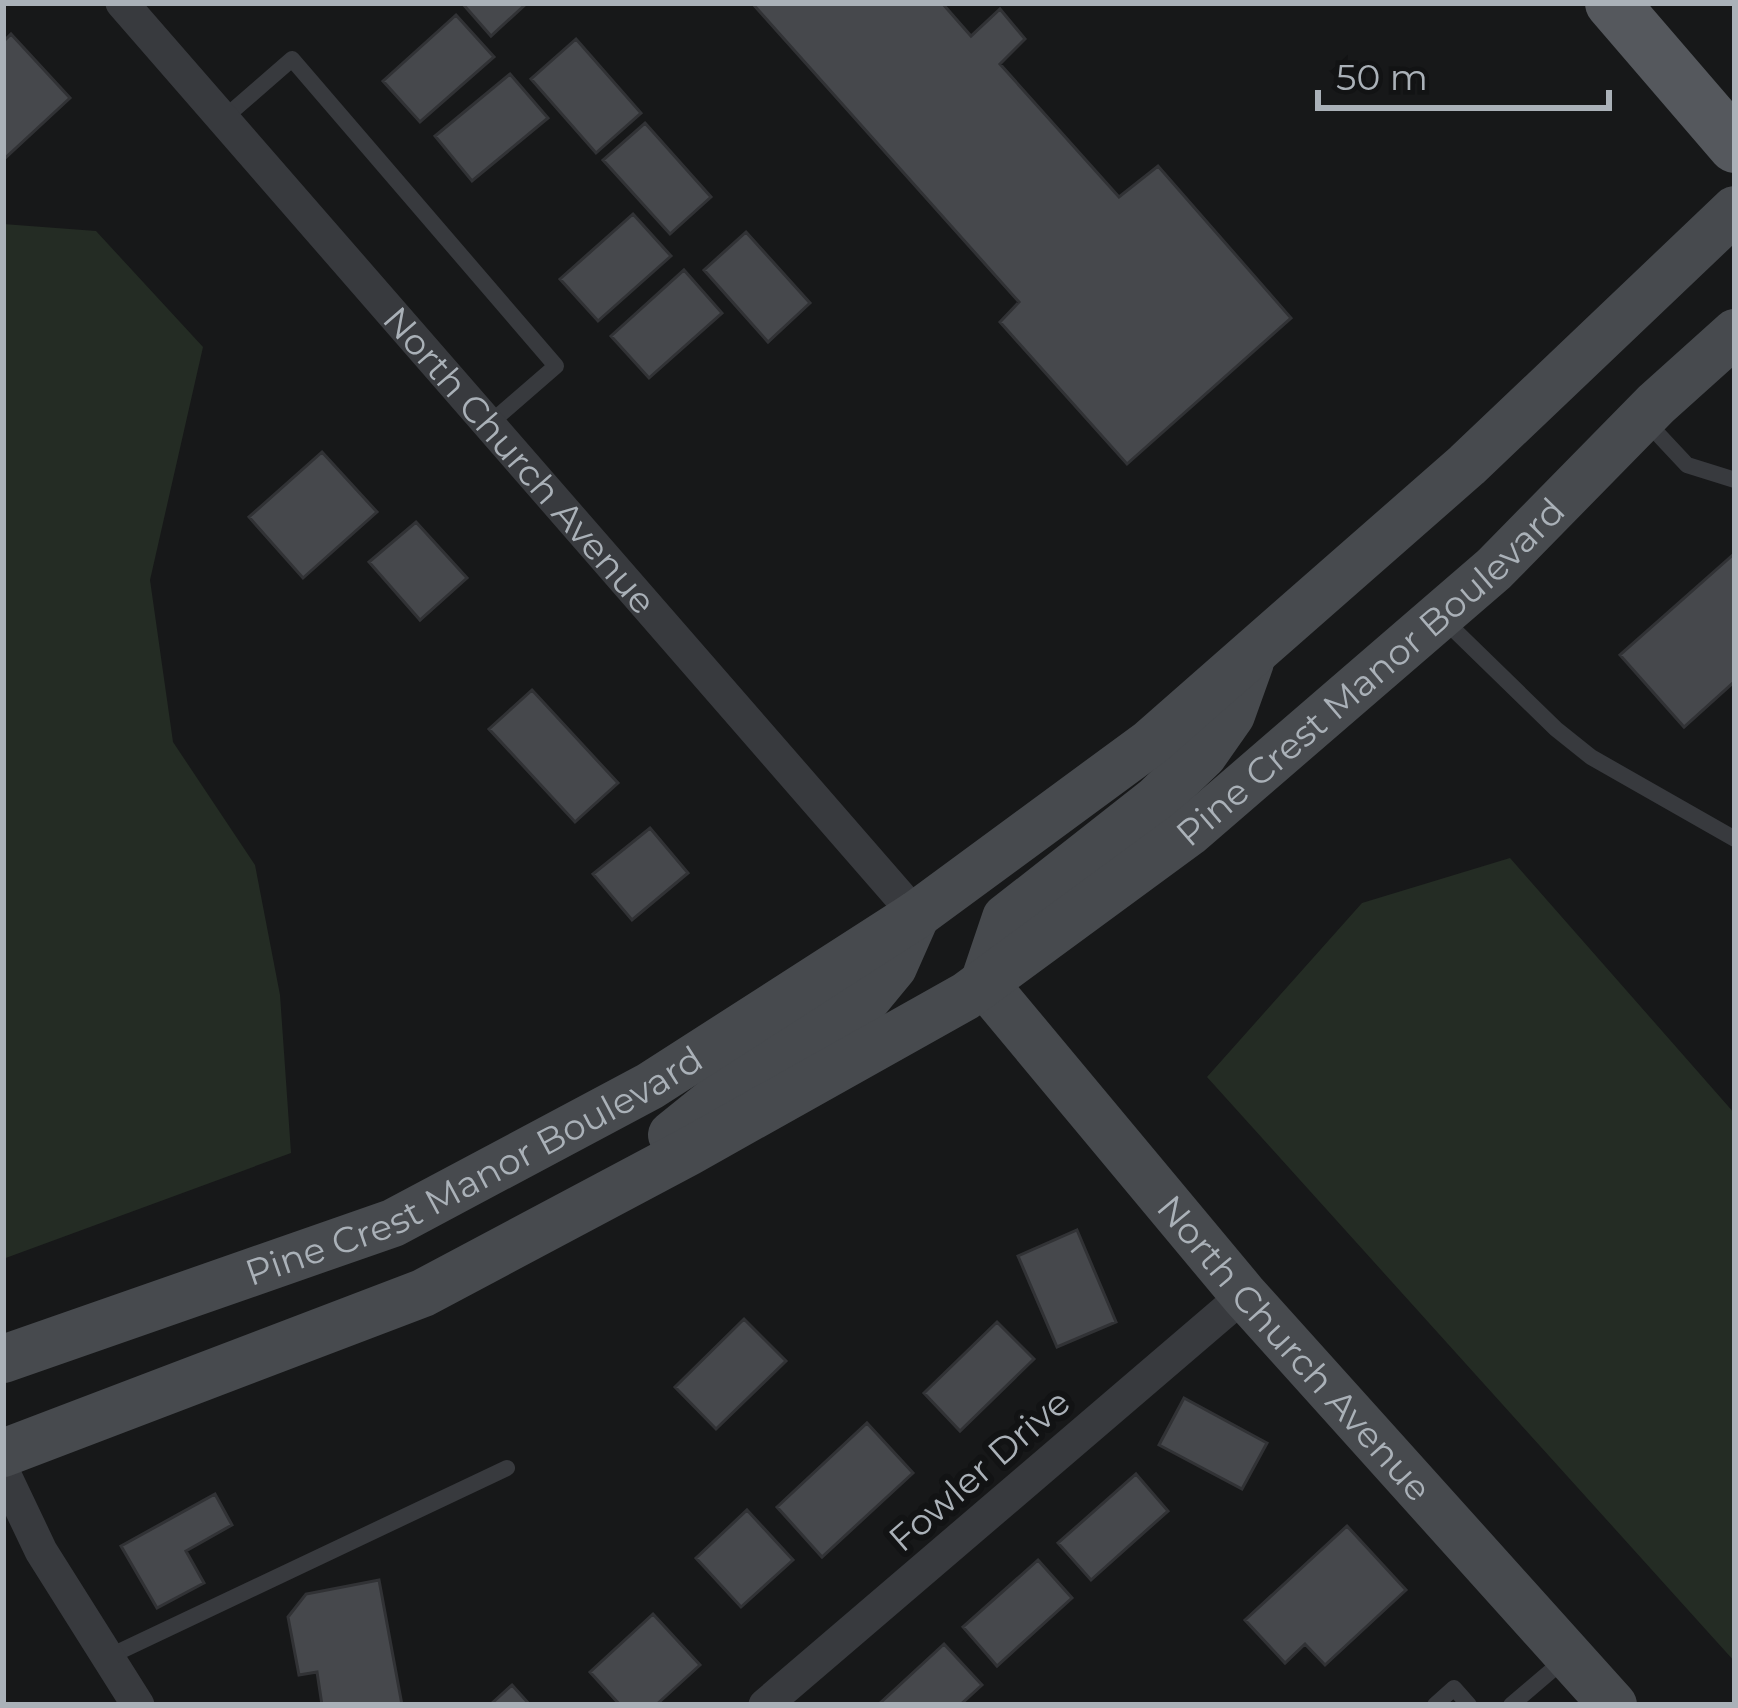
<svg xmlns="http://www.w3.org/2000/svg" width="1738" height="1708" font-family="Montserrat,sans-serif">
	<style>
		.green { fill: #242c24 }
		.building { fill: #46484c; stroke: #313235; stroke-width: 3 }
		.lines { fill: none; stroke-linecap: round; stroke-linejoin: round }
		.lane { stroke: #383a3e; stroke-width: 16 }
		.street { stroke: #383a3e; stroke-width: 33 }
		.secondary { stroke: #474a4e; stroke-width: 48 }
		.primary { stroke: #55585d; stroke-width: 54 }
		.labels { text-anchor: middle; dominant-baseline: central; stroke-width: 12; stroke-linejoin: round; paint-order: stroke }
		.street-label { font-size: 36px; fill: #aab1b8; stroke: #121314 }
	</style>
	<rect width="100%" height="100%" fill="#171819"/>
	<path class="green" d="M3,224L96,231L203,347L150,580L173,742L255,865L280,995L291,1153L3,1259Z
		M1510,858L1735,1114V1662L1207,1077L1362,903Z"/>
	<path class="building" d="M462,3H527L491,36Z
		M752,3H942L971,36L1000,9L1025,39L1000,64L1119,197L1158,166L1291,318L1127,464L1000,322L1019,302Z
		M456,15L494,57L420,122L383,81Z
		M11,34L70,98L3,160V42Z
		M576,39L641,113L596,153L531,79Z
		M510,74L548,118L472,181L435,136Z
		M645,123L711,197L670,234L603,160Z
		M633,214L671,256L598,321L560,279Z
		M746,232L810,303L768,342L704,270Z
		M684,270L722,313L649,378L611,336Z
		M322,452L377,512L303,578L249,517Z
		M416,522L467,578L420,620L369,562Z
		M1735,553V681L1684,727L1620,655Z
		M532,690L618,783L575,822L489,729Z
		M650,828L688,873L632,920L593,874Z
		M1077,1230L1116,1322L1057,1347L1018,1256Z
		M744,1319L786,1361L716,1429L675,1387Z
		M997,1322L1034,1359L960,1431L924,1393Z
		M1184,1398L1267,1443L1242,1489L1159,1445Z
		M867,1423L913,1473L822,1557L777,1507Z
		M1136,1474L1168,1511L1091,1580L1058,1543Z
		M215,1494L232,1525L186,1551L204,1583L157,1608L121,1546Z
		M747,1510L793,1560L741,1607L696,1558Z
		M1347,1526L1406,1590L1325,1665L1305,1644L1285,1663L1245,1620Z
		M1038,1560L1072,1598L997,1666L963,1627Z
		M379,1580L402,1705H322L317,1672L299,1675L288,1617L306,1594Z
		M653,1614L700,1665L656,1705H620L590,1672Z
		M944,1644L982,1685L960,1705H878Z
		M512,1685L530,1705H490Z"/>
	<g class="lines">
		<path class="lane" d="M223,119L292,59L556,366L489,424
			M1643,418L1687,465L1735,480
			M1441,617L1556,729L1591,757L1735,839
			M108,1657L507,1468
			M1435,1705L1454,1688L1469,1705
			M1511,1705L1565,1659"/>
		<g class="street">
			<path id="s1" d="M122,3L916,915"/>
			<path d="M3,1471L41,1551L138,1705"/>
			<path d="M765,1705L1244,1295"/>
		</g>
		<g class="secondary">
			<path id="s2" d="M1250,662L1231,715L1203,755L1155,801L1006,918L984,983L1244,1295L1613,1705"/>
			<path d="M672,1135L750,1072L860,1007L893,967L916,915"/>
			<path id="s3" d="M3,1359L393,1223L650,1086L916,915L1150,743L1467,465L1735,210"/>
			<path id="s4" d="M3,1453L423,1293L688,1152L966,996L1188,833L1494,569L1656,404L1735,333"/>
		</g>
		<path class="primary" d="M1612,3L1735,146"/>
	</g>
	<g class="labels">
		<g class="street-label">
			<text stroke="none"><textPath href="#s1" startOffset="606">North Church Avenue</textPath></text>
			<text stroke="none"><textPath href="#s4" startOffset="1587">Pine Crest Manor Boulevard</textPath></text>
			<text stroke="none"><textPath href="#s3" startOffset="510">Pine Crest Manor Boulevard</textPath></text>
			<text stroke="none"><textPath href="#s2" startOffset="909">North Church Avenue</textPath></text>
			<text transform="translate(979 1470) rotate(-41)">Fowler Drive</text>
		</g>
	</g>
	<rect width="1738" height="1708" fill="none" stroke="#aab1b8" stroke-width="12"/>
	<path d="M1318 90v18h291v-18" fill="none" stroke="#aab1b8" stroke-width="6"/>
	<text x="1336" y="90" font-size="36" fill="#aab1b8" stroke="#121314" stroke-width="9" paint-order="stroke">50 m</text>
</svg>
